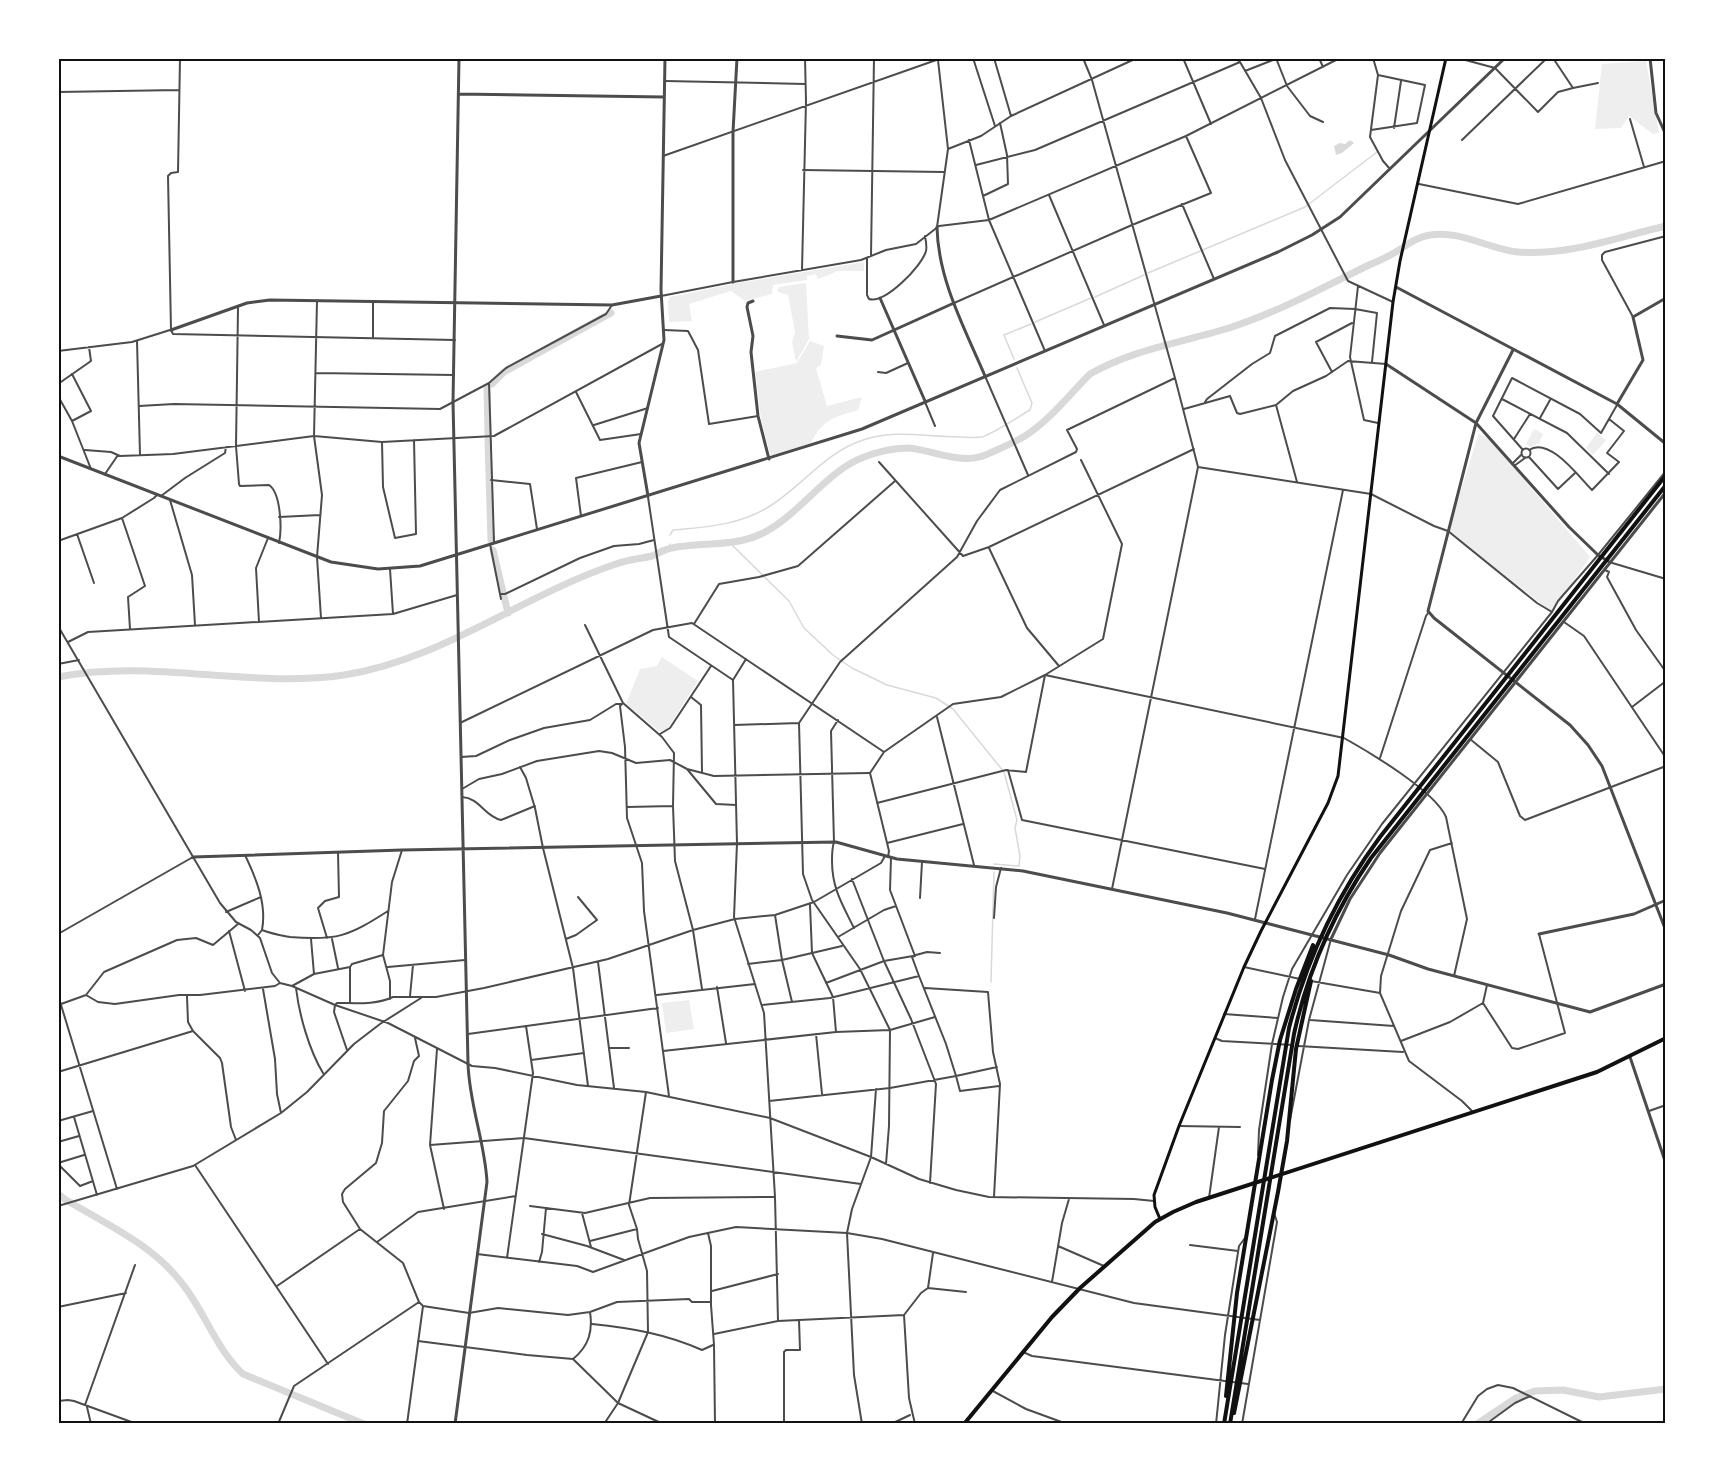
<svg xmlns="http://www.w3.org/2000/svg" width="1724" height="1482" font-family="Poppins,sans-serif">
	<style>
		.green { fill: #eee }
		.water { fill: #d9d9d9 }
		.lines { fill: none; stroke-linecap: round; stroke-linejoin: round }
		.stream { stroke: #d9d9d9; stroke-width: 1.5 }
		.river { stroke: #d9d9d9; stroke-width: 7 }
		.minor { stroke: #4c4c4c; stroke-width: 2 }
		.tertiary { stroke: #4c4c4c; stroke-width: 3 }
		.secondary { stroke: #111; stroke-width: 3 }
		.primary { stroke: #111; stroke-width: 4 }
		.trunk { stroke: #111; stroke-width: 4 }
		.neatline { fill: none; stroke: #111; stroke-width: 2 }
	</style>
	<rect width="100%" height="100%" fill="#fff"/>
	<path class="green" d="M1646,61L1659,133L1653,134L1629,116L1621,128L1595,129L1602,64Z
		M864,262V271H838L819,279L817,278L816,274L807,276V280L773,285L772,294L745,301L731,291L689,304L692,321L669,322L668,301L670,297L738,283Z
		M806,283L809,339L796,362L792,342L795,332L788,295L780,293L777,290L779,287Z
		M810,341L824,346L821,365L816,368L827,406L862,397L858,410C833,418 824,418 811,443L772,455L770,454L761,419L755,372L797,363Z
		M1534,429L1543,434L1539,443L1531,447L1526,444Z
		M1479,433L1490,440L1590,557L1552,612L1448,531Z
		M1597,433L1606,440L1593,455L1586,448Z
		M662,657L698,681L667,729L660,732L626,704L640,669L657,666Z
		M689,1000L694,1029L666,1033L662,1003Z"/>
	<path class="water" d="M1350,140L1354,143L1342,153L1336,155L1334,146L1340,143L1345,144Z"/>
	<g class="lines">
		<path class="stream" d="M1148,273L1305,207L1377,152
			M1095,297L1144,275
			M1035,322L1091,298
			M1014,359L1004,335L1031,324
			M670,535L673,530C706,527 741,525 770,506C802,486 826,452 863,440C895,429 926,437 959,437C966,437 975,438 982,437C994,433 1018,417 1030,410L1032,403L1017,368
			M729,542L789,601L804,628L833,655L852,668L887,685L936,698L953,709L1004,772L1017,820L1015,828L1020,856L1019,866L994,864
			M670,548V544
			M991,982L994,872"/>
		<path class="river" d="M492,384L504,372L611,313
			M487,388L488,434
			M488,440L491,540
			M493,550L508,613
			M58,677C153,658 249,689 344,675C441,660 522,596 613,565C626,560 639,559 652,556C659,553 665,549 672,548C701,542 734,547 761,534C798,517 826,471 864,457C876,452 894,448 908,448C935,450 963,467 990,453C1001,448 1015,442 1025,436C1050,420 1070,394 1090,374C1133,349 1185,342 1232,327C1280,311 1324,287 1369,265C1378,261 1386,258 1394,253C1406,246 1416,237 1430,235C1461,230 1488,249 1518,252C1569,256 1617,237 1666,226
			M58,1194L66,1200C108,1225 155,1246 184,1286C205,1313 217,1350 243,1374L364,1424
			M1477,1424L1516,1398L1535,1391L1563,1390L1599,1397L1666,1389"/>
		<path class="minor" d="M180,58L178,172L171,173L168,176L171,330L173,334L455,340
			M973,58L995,126
			M994,58L1011,116
			M1083,58L1092,80L1175,378L1198,467L1112,889
			M1183,58L1211,124
			M1236,58L1240,62L1261,98L1285,160L1348,281L1393,302
			M1276,58L1287,86L1310,116L1323,122
			M1319,58L1323,67
			M1373,58L1378,75L1370,137L1383,161L1390,169
			M1458,58L1495,68L1538,112L1558,92L1573,88
			M1553,58L1573,88L1598,83
			M1245,71L1278,58
			M665,81L805,84
			M58,92L179,90
			M1630,119L1644,167
			M1394,128L1401,81
			M1371,130L1417,123L1425,85L1378,75
			M969,140L989,220L1045,351
			M1462,140L1547,58
			M948,149L981,136L1011,116L1137,58
			M663,156L942,58
			M976,165L1035,150L1240,62
			M803,170L944,172
			M1419,184L1518,204L1666,161
			M1049,195L1104,325
			M983,196L1008,184L1007,155L1000,123
			M1182,204L1214,279
			M937,227L948,149L938,60
			M871,256L874,58
			M867,258V295L869,299C885,304 922,266 926,251C927,247 926,241 925,236
			M802,270L806,101L805,58
			M1358,286L1350,357L1364,420L1378,423
			M661,296L733,282L861,260L886,250L916,244L939,226L989,220L1186,136L1340,58
			M317,301L314,436L322,495L317,557L321,618
			M954,303L1132,225L1211,193L1186,136
			M238,308L236,446L239,484L240,486L269,485C281,493 282,529 279,543
			M1633,317L1602,260V255L1605,252L1666,236
			M664,330L688,331L698,350L709,424L758,416
			M373,338V302
			M137,341L140,455
			M58,351L132,342L170,330
			M878,372L886,373L908,363
			M1332,372L1316,342L1352,323
			M316,373L454,375
			M72,374L91,411L72,421
			M985,376L1028,475
			M489,383L494,542
			M58,384L91,361L89,347
			M576,392L600,440L641,434
			M58,396L72,421L91,469
			M1502,399L1567,433L1609,474
			M925,402L935,426
			M1205,402L1207,399L1252,364L1270,353L1275,336L1330,308L1355,309L1377,313L1372,362
			M1276,405L1297,482
			M139,406L174,404L440,409L489,383L506,368L606,314L612,305
			M1184,409L1230,396L1237,413L1240,414L1276,405L1293,391L1326,376L1348,361L1386,364
			M1540,418L1550,400
			M594,425L648,408
			M1514,439L1530,414
			M382,442L383,487L395,538L416,534L414,440
			M1521.5 453a4.5 4.5 0 1 1 9 0a4.5 4.5 0 1 1-9 0Z
			M85,450L111,452L120,456L173,454L314,436L382,442L494,436L662,344
			M1523,450L1493,416L1512,378L1580,414L1601,433L1617,405
			M1529,450C1549,436 1579,477 1592,490L1619,462L1607,453L1624,431L1609,419
			M1529,457L1558,489L1575,473
			M879,462L963,556L989,547L1194,449
			M1512,464L1521,455
			M1514,466L1525,458
			M1198,467L1371,494L1434,526L1448,531L1537,603L1552,612
			M105,474L118,455
			M491,480L530,484L537,529
			M161,496L185,478L225,453L226,447
			M648,497L669,637L733,680
			M170,500L192,575L195,625
			M581,516L576,478L642,462
			M279,517L320,515
			M122,518L145,586L128,597L130,629
			M77,534L94,583
			M58,541L122,518L154,498L157,495
			M490,544L501,599
			M989,548L1027,628L1059,666
			M1609,562L1666,579
			M390,569L393,614
			M1605,570L1609,572L1607,577L1636,630L1666,672
			M500,594H505L580,558L614,546L639,544L654,540
			M259,622L256,568L268,538
			M1564,622L1584,636L1666,758
			M694,624L719,584L759,577L798,566L895,481
			M585,625L623,703L662,737L674,753L673,806L675,861L693,930L702,989
			M58,626L220,903L236,922L251,930L260,938L272,973L280,983
			M68,642L88,632L393,614L457,595
			M746,659L733,680L737,843L734,917L764,1013L775,1197L778,1321
			M58,664L79,660
			M1045,675L1344,738C1369,752 1435,791 1446,817L1467,919L1454,976
			M691,697L701,705L702,772
			M623,703L620,706L625,747L627,818L642,863L644,911L669,1096
			M1632,707L1666,681
			M937,717L974,865
			M838,720L831,731L834,842C832,848 832,854 832,861C832,888 842,904 854,928
			M460,723L653,630L692,623L884,752
			M734,725L799,723
			M660,734L670,728L711,666
			M1470,739L1498,762L1520,816L1525,820L1666,766
			M461,757L476,756L510,740L544,728L590,720L616,704H621
			M1380,758L1426,616L1428,613
			M520,767L526,778L535,808L543,848L573,968L588,1086
			M687,769L716,804L736,805
			M1008,770L1022,820L1265,869
			M462,789L479,779L502,774L537,761L599,751L612,753L636,763L670,760L687,769L714,776L869,773
			M462,797C480,798 484,816 501,820L535,806
			M877,803L1006,770L1026,772L1045,675
			M627,807L673,806
			M887,843L963,824
			M1452,843L1430,850L1401,911L1381,976L1380,993L1409,1061L1462,1101L1472,1111
			M245,855C256,878 267,904 262,930
			M888,857L889,851L870,773L884,752L953,704L1001,697L1045,675L1103,639L1122,544L1081,460
			M891,858L890,890L915,956L912,957L919,976
			M852,879L884,961L911,1019L936,1084L930,1183
			M920,898L922,862
			M810,905L812,953L833,997L836,1032
			M226,912L261,897
			M775,915L782,960L792,1002
			M994,918L996,887L1001,868
			M1255,919L1343,490
			M229,931L245,991
			M58,934L193,857
			M258,935L262,930C272,934 279,935 290,937C337,941 349,936 388,911
			M838,937L884,910L896,906
			M327,938L318,908L325,901L339,897L338,852
			M311,939L314,974
			M332,939L338,968
			M566,939L576,935L597,920L578,897
			M916,955L927,952L940,953
			M598,962L614,1088
			M748,964L782,960L842,946
			M388,967L465,960
			M1244,967L1300,979
			M1311,981L1380,993
			M826,983L884,961L913,956
			M1487,985L1483,1003L1512,1048L1518,1049L1565,1033L1539,934
			M292,986L314,974L350,967L352,964L383,955
			M717,987L726,1043
			M296,988C299,1014 309,1050 323,1073
			M925,988L988,992L993,1052L1000,1084L994,1197
			M263,989L275,1059L277,1094L281,1113
			M58,995L117,1189
			M86,995L98,1002L115,1004L179,995H200L275,986L280,983L292,986L335,1005L388,1023L472,1066L495,1068L577,1085L646,1092L770,1118L871,1157L919,1179L956,1190L989,1197L1134,1199L1154,1201
			M657,995L755,984
			M187,996L188,1022L193,1031L220,1058L222,1063L231,1127L236,1140
			M410,996L413,965
			M390,999V981L383,955L392,882L402,850
			M350,1003V967
			M61,1004L86,995L104,972L177,940L196,938L213,945L238,924
			M762,1005L830,998L919,976L946,1044L956,1076L890,1088L769,1101
			M1224,1014L1278,1018
			M1310,1020L1394,1026
			M468,1034L658,1008
			M816,1034L822,1094
			M415,1038L419,1056L414,1061L408,1081L384,1111L382,1143L376,1163L345,1189L342,1194L343,1202L360,1229L403,1263L419,1302L423,1306L469,1313L498,1308L568,1315L590,1312L617,1302L689,1299L692,1302H711
			M1215,1038L1222,1041L1293,1045
			M1401,1041L1450,1022L1483,1003
			M1298,1046L1403,1052
			M609,1048H629
			M437,1049L430,1145L444,1209
			M347,1050L334,1012L335,1005L337,1003C356,1003 376,1005 393,997H436L484,988L608,959L693,930L735,919L775,915L814,902L881,863L885,856
			M663,1051L836,1032L890,1030L935,1017
			M531,1060L584,1053
			M997,1067L956,1076L960,1091L999,1086
			M58,1072L193,1031
			M1649,1111L1666,1105
			M74,1117L97,1195
			M1290,1120L1309,1020L1331,939
			M58,1121L93,1111
			M1179,1126L1240,1127
			M58,1142L79,1136
			M430,1145L524,1138L861,1184
			M1258,1155L1259,1130L1272,1044L1283,997L1292,969L1347,875L1382,824L1552,612L1558,601L1598,555L1666,471
			M58,1163L84,1155
			M58,1164L80,1186L93,1181
			M886,1164L889,1126L890,1030L860,969L812,900L803,874L799,723L840,662L957,557L977,521L1000,490L1076,452L1077,449L1067,430L1175,378
			M195,1165L328,1364
			M1209,1198L1219,1127
			M58,1206L193,1166L281,1113L307,1092L354,1044L380,1024L421,998
			M530,1206L585,1213L650,1198L775,1197
			M582,1213L591,1247
			M708,1233L711,1246V1305L714,1345L715,1424
			M542,1234L587,1246L624,1260
			M590,1241L637,1229
			M377,1242L418,1212L516,1196
			M1190,1245L1238,1251
			M1058,1246L1104,1266
			M477,1254L577,1266L593,1272L689,1237L736,1227L847,1233L882,1239L1134,1303L1260,1320
			M507,1258L533,1073L526,1026
			M539,1262L542,1252L546,1208
			M1052,1282L1062,1223L1069,1199
			M277,1286L360,1229
			M928,1288L933,1253
			M712,1291L778,1274
			M58,1307L126,1293
			M592,1324C631,1328 666,1334 702,1350L713,1345
			M714,1334L778,1321L904,1315
			M418,1341L527,1355L573,1359L618,1403L663,1424
			M1023,1352L1032,1356L1248,1384
			M573,1359C589,1346 593,1331 590,1312
			M991,1390L1026,1409L1067,1424
			M58,1401L68,1400L74,1401L137,1424
			M85,1405L135,1265
			M87,1407L91,1424
			M278,1424L294,1386L419,1302
			M407,1424L423,1306
			M604,1424L618,1403L648,1332L647,1271L638,1239L637,1229L629,1205L646,1092
			M784,1424V1352L786,1350H800L799,1320
			M862,1424L854,1375L847,1233L852,1209L871,1157L876,1089
			M891,1424L910,1415
			M915,1424L909,1398L904,1315L921,1293L928,1288L966,1292
			M1216,1424L1225,1335L1239,1246L1245,1238
			M1242,1424L1277,1222L1274,1213
			M1461,1424L1478,1396L1487,1389L1498,1385L1513,1388L1586,1424
			M1486,1424L1515,1403L1530,1396"/>
		<path class="tertiary" d="M1650,58L1656,113L1666,135
			M459,94L664,97
			M937,227C938,280 965,329 985,376
			M733,282V132L737,58
			M1396,287L1617,404L1666,444
			M880,298L925,401
			M753,301L748,303L747,307L753,336L751,352L758,416L769,459
			M171,330L247,303L270,300L612,305L661,296
			M837,336L872,340L954,303
			M1513,350L1476,423L1428,611L1434,618L1570,725L1588,745L1602,766L1666,931
			M1386,364L1476,423L1569,527L1598,555L1608,561
			M1617,404L1643,360L1633,317L1666,298
			M58,456L331,562L378,569L420,566L862,429L1278,252L1312,235L1340,217L1505,58
			M648,496L639,443L664,340L661,290L665,58
			M193,857L402,850L836,842L897,859L1023,871L1227,913L1389,955L1428,969L1590,1012L1666,984
			M1539,934L1634,914L1666,900
			M1331,939L1350,899L1380,853L1666,492
			M1630,1057L1666,1164
			M455,1424L487,1182C485,1142 469,1104 468,1063L453,402L459,58"/>
		<path class="secondary" d="M1160,1219L1155,1207L1154,1195L1179,1126L1244,967L1261,931L1328,803L1338,776L1393,302L1400,261L1446,58"/>
		<path class="primary" d="M964,1424L1052,1317L1080,1288L1155,1222L1173,1212L1196,1202L1597,1072L1666,1038"/>
		<path class="trunk" d="M1226,1396L1237,1293L1272,1080L1280,1040L1296,989L1313,945
			M1234,1413L1278,1192L1287,1141L1296,1049L1311,981
			M1224,1424L1289,1028C1307,958 1337,895 1380,837L1666,475
			M1230,1424L1294,1034C1308,970 1334,912 1371,858L1666,485"/>
	</g>
	<rect width="1724" height="1482" fill="none" stroke="#ffffff" stroke-width="120"/>
	<rect x="60" y="60" width="1604" height="1362" class="neatline"/>
</svg>
